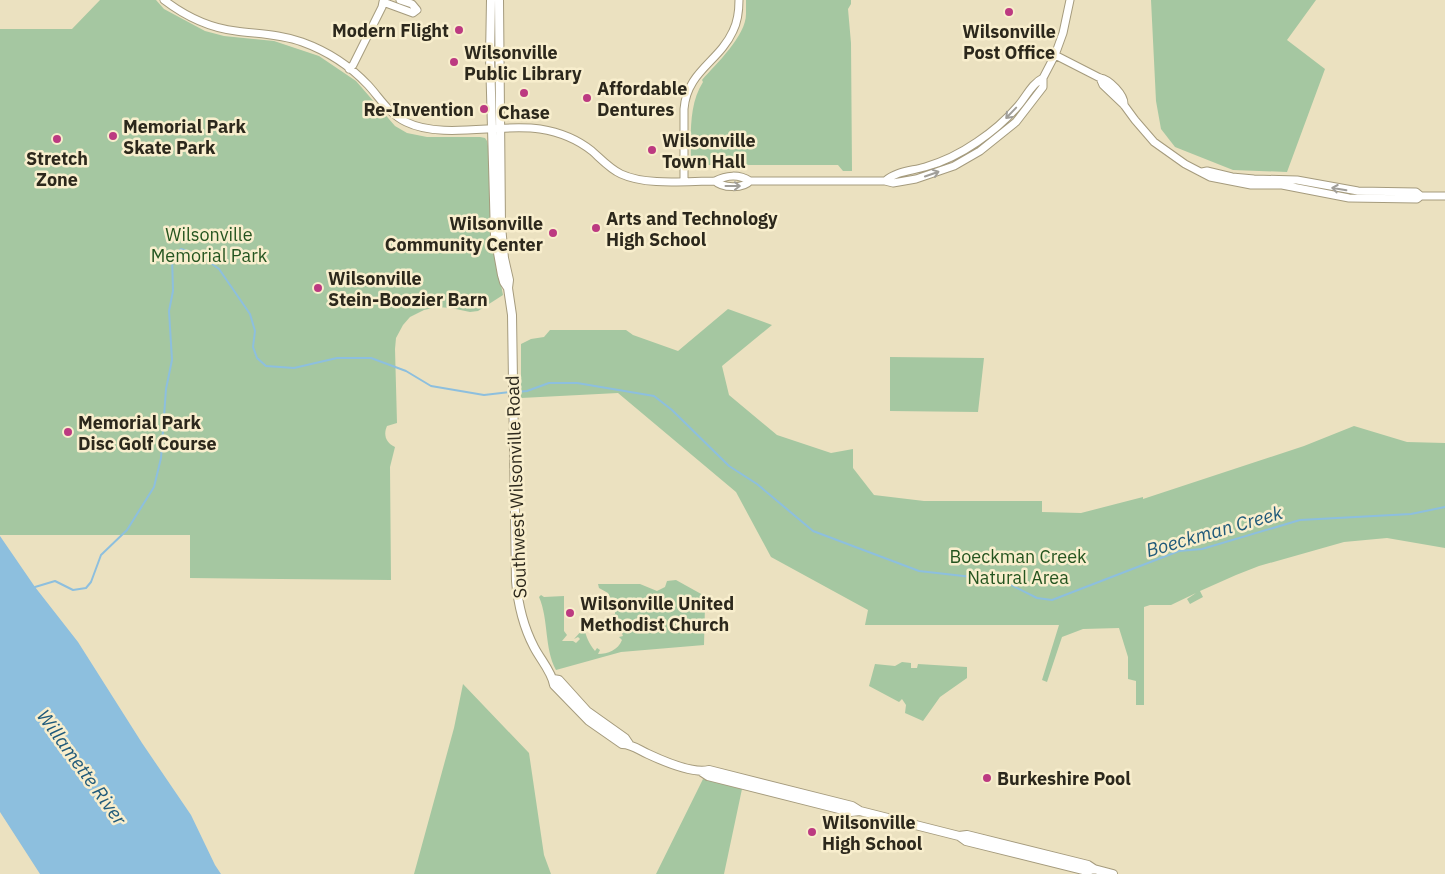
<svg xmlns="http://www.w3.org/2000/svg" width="1445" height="874" font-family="'IBM Plex Sans',sans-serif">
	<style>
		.green { fill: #a5c7a1 }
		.water { fill: #8dbfde }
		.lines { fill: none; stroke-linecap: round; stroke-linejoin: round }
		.stream { stroke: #8dbfde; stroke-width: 2 }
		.secondary-casing { stroke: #a59b7d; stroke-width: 9 }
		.primary-casing { stroke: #a59b7d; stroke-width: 10 }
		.secondary { stroke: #fff; stroke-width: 7 }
		.primary { stroke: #fff; stroke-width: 8 }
		.oneway { stroke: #a09e99 }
		.poi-dot { fill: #bc3a81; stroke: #f8eecd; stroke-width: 2 }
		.labels { text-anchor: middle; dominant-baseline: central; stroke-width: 5; stroke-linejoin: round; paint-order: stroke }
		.poi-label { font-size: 18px; font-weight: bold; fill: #2c281c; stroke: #f8eecd; text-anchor: start }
		.park-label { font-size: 18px; fill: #24541f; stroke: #f8eecd }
		.street-label { font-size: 18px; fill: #2c281c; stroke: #f8eecd }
		.water-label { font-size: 19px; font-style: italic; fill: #205a7a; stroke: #f8eecd }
	</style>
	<rect width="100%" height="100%" fill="#ebe1c0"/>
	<path class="green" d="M100,0H156L164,9L205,31L224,36L274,41L319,56L356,81L395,126L407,133L427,137H480L485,138L487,141L491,162L493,244L503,295L478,311L470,312L451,308L437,307L424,310L410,317L403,325L396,338L395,349L397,423L387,426C383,435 386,443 395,447L390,467L391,580L190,578V535H0V29H72Z
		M746,0H851V4L848,9L851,43L852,171H843L838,165H691C691,138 688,105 703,82L702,80C716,64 746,36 746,14C746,12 746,5 746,0Z
		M1151,0H1316L1287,40L1325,69L1287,172L1233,170L1175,147L1161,129L1156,101Z
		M728,309L772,325L722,366L729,395L777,435L831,453L853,449V468L874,495L924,501H1042V512L1081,513L1143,497V499L1304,446L1354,426L1407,442L1445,443V548L1387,538L1344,542L1259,566L1236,575L1200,591L1203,597L1190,604L1187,599L1196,593L1171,605H1150L1144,607V705H1136V681L1128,679V657L1119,628L1083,629L1062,637L1047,682L1042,680L1059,625H865L868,610L771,557L736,492L618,393L521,398V344L531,339L544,337L550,330H626L633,335L678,351Z
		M890,357L984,358L978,412L890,411Z
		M676,580L712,600L710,606H705L704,645L621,652L556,670C544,648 549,620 539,597L541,595L544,597L564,596V631L567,635L562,641H573L576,643L580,639L578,637L574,639L584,628C586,636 589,644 595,651L597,648L600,650L598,654C608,654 618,650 622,640L619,637L623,636L615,617L611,618V615L615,614V600L612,601L608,593L599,588L598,584H640L657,591L665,587L667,581Z
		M902,662L911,663V668H917L918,664L967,667V678L940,697L923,721L905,713L906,705L902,699L899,702L869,686L875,664L895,666Z
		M463,684L529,753L544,855L551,874H414L454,728Z
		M703,779L742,789L724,874H656Z"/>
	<path class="water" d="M0,536L35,587L78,642L142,743L191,815L215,865L221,874H40L0,812Z"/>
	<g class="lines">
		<path class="stream" d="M516,392L527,391L549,383H577L654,396L672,410L729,466L757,484L813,531L919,571L990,579L1007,583L1037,598L1052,600L1179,551L1202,549L1300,520L1411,514L1445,507
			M35,587L55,581L73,590L86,588L91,582L101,555L127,530L154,487L161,458L166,389L172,360L169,311L173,291L172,256L181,249L200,255L219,269L250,314L255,331L253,347L257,358L266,366L294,368L337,358H371L406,371L431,386L484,395L511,392"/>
		<defs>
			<path id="secondary" d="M164,0C185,16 209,28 236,31C258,34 280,34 302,42C327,51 350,66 368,85C380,98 389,114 406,122C443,140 499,123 540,129C559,132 577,139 592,151C601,159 610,169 621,174C647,186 687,181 715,181C726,175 739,174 750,181H885L893,183L916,179L954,166L980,151L1016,122L1043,87V78L1055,55L1063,33L1070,0
				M1055,55L1100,78C1109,79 1125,95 1124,105
				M349,69L353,65L382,7L383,2L413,13L417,10L412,4L400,0
				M1100,78L1103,85L1124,105L1135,120L1154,142L1185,164L1210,177L1251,185H1282L1349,198L1417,199L1421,196H1445
				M1202,172L1207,171L1232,177L1254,179L1297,180L1358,191L1416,192L1421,196
				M684,181V109C687,71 719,62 733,31C738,21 739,11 739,0
				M715,181C722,188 743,189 750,181
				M885,181C896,171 911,171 925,167C943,162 961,153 977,142C992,132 1006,120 1018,106C1026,97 1032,83 1043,78"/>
			<path id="primary" d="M491,0L490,57L495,236L502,275L504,282L508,288
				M499,0L501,226L504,258L509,280L508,288L512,315L516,581C518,604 523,626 534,647C540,659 552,672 554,685L589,721L622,744C632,744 639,750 648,754C663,761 692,774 709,770L852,806L860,811
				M553,679L559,680L587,711L625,738L629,744
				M702,772L708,776L851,812L860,811L959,836L967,835L1088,865L1094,869L1113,874
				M959,836L966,841L1087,871L1094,869"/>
		</defs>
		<use href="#secondary" class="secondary-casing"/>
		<use href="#primary" class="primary-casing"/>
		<use href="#secondary" class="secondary"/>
		<use href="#primary" class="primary"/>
	</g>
	<defs><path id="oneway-shaft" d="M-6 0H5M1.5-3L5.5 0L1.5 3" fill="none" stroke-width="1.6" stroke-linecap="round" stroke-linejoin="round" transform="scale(1.25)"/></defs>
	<g class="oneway">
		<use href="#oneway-shaft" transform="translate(1011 113) rotate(134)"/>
		<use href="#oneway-shaft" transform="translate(932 174) rotate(-19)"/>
		<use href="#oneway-shaft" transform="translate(733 186)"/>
		<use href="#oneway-shaft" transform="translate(1339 189) rotate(-171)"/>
	</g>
	<g class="poi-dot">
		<circle cx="1009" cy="12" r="5"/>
		<circle cx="459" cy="30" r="5"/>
		<circle cx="454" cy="62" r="5"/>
		<circle cx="524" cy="93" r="5"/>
		<circle cx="587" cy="98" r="5"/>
		<circle cx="484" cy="109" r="5"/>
		<circle cx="113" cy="136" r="5"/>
		<circle cx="57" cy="139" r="5"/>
		<circle cx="652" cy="150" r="5"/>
		<circle cx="596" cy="228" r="5"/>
		<circle cx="553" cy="233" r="5"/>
		<circle cx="318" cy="288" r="5"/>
		<circle cx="68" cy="432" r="5"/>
		<circle cx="570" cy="613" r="5"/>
		<circle cx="987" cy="778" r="5"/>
		<circle cx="812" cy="832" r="5"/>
	</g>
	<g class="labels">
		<g class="poi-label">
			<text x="449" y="30" text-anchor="end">Modern Flight</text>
			<text x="1009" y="31" text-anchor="middle">Wilsonville<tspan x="1009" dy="21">Post Office</tspan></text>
			<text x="464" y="52">Wilsonville<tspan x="464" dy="21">Public Library</tspan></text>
			<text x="597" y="88">Affordable<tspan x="597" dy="21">Dentures</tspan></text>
			<text x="474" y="109" text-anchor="end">Re-Invention</text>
			<text x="524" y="112" text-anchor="middle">Chase</text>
			<text x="123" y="126">Memorial Park<tspan x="123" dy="21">Skate Park</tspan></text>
			<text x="662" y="140">Wilsonville<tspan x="662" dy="21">Town Hall</tspan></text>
			<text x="57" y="158" text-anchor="middle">Stretch<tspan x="57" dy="21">Zone</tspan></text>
			<text x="606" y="218">Arts and Technology<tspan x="606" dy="21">High School</tspan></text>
			<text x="543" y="223" text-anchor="end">Wilsonville<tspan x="543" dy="21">Community Center</tspan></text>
			<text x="328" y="278">Wilsonville<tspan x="328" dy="21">Stein-Boozier Barn</tspan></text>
			<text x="78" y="422">Memorial Park<tspan x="78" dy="21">Disc Golf Course</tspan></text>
			<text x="580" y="603">Wilsonville United<tspan x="580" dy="21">Methodist Church</tspan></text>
			<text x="997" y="778">Burkeshire Pool</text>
			<text x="822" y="822">Wilsonville<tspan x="822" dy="21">High School</tspan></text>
		</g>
		<g class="park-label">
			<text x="209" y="234">Wilsonville<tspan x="209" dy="21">Memorial Park</tspan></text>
			<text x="1018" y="556">Boeckman Creek<tspan x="1018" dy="21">Natural Area</tspan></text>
		</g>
		<g class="street-label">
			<text transform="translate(516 487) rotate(-92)">Southwest Wilsonville Road</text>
		</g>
		<g class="water-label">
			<text transform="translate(1214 531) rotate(-16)">Boeckman Creek</text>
			<text transform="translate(82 767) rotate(54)">Willamette River</text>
		</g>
	</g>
</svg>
